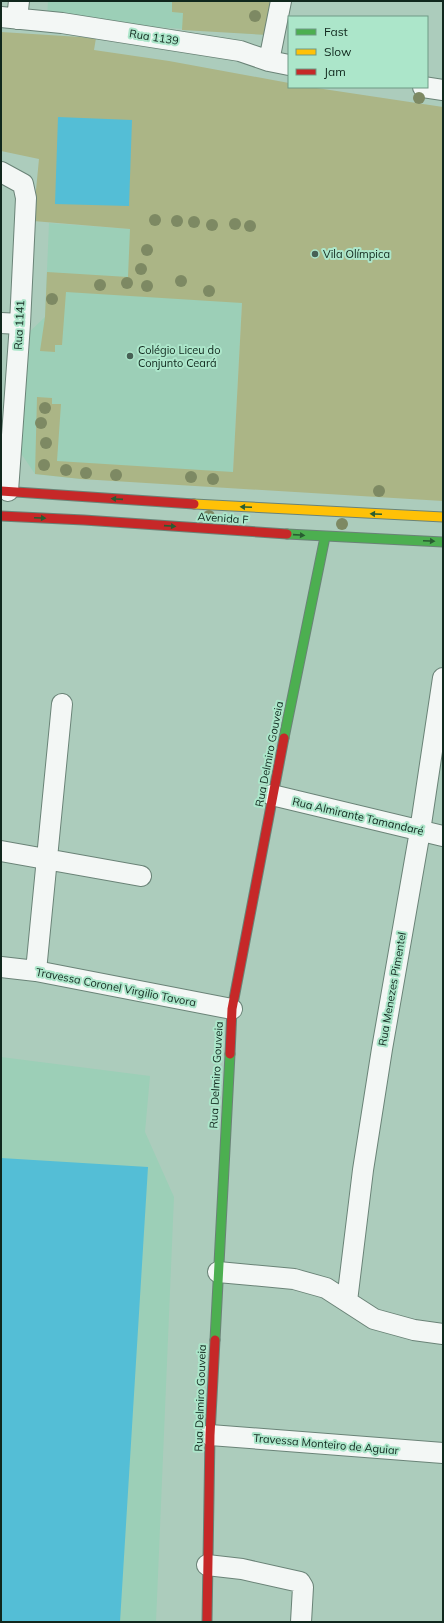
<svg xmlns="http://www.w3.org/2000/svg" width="444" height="1623" font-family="Mulish,sans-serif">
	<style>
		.built { fill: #9ccfb7 }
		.green { fill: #abb586 }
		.water { fill: #54bed6 }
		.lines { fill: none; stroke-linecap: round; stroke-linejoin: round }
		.street-casing { stroke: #6a8377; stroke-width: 22 }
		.fast-casing { stroke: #6a8377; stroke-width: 11 }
		.slow-casing { stroke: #6a8377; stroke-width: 11 }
		.jam-casing { stroke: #6a8377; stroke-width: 11 }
		.street { stroke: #f3f7f5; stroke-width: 20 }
		.fast { stroke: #4caf50; stroke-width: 9 }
		.slow { stroke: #ffc107; stroke-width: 9 }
		.jam { stroke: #c62828; stroke-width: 9 }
		.tree { fill: #7d8963 }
		.oneway { fill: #285d31 }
		.poi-dot { fill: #476155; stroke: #ace6ca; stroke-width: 1.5 }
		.labels { text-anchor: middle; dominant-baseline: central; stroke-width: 4; stroke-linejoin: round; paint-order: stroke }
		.street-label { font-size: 11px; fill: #10271d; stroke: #ace6ca }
		.poi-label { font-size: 11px; fill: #10271d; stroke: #ace6ca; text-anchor: start }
	</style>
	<rect width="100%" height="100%" fill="#acccbc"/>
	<path class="built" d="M48,1H272L268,35L47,19Z
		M49,223L130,229L242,302L233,472L81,479L35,474L18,449L21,340L45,317Z
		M1,1057L150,1076L145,1132L174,1197L156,1622H1Z"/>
	<path class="green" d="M172,1H272L268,35L182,30L183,13L172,12Z
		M1,32L96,38L94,50L169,61L289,83V87H310L443,107V501L81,479L35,474L37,397L52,398V404H61L57,461L233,472L242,303L66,292L62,345H55V352L40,351L45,317L47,272L128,277L130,229L33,221L39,159L1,151Z"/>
	<path class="water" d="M58,117L132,120L129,206L55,204Z
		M1,1158L148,1167L120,1622H1Z"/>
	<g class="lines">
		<defs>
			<path id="street" d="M1,17L62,23L240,51L269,61L289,65
				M17,19L19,1
				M269,61L281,1
				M423,87L443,90
				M1,172L23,184L26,198L20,324L8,491
				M1,323L20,324
				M272,795L443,836
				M1,851L141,876
				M1,967L36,971L232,1009
				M36,971L62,704
				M218,1272L294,1279L326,1288L374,1319L414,1330L443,1334
				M347,1301L363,1170L382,1049L420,831L443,678
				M210,1435L443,1453
				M207,1565L242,1569L300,1582L303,1587L301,1622"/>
			<path id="fast" d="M287,534L443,542
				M284,738L325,537
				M215,1340L230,1054"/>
			<path id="slow" d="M194,504L443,517"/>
			<path id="jam" d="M1,491L194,504
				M1,516L84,520L287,534
				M230,1054L232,1009L284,738
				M207,1622L210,1435L215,1340"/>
		</defs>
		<use href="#street" class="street-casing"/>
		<use href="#fast" class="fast-casing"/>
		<use href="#slow" class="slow-casing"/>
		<use href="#jam" class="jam-casing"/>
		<use href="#street" class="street"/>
		<use href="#fast" class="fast"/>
		<use href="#slow" class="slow"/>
		<use href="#jam" class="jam"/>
	</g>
	<g class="tree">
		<circle cx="255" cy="16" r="6"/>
		<circle cx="419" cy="98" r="6"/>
		<circle cx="155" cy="220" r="6"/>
		<circle cx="177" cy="221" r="6"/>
		<circle cx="194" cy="222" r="6"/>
		<circle cx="235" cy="224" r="6"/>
		<circle cx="212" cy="225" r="6"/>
		<circle cx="250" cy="226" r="6"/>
		<circle cx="147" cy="250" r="6"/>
		<circle cx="141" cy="269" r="6"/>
		<circle cx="181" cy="281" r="6"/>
		<circle cx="127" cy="283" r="6"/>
		<circle cx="100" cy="285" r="6"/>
		<circle cx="147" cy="286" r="6"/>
		<circle cx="209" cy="291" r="6"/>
		<circle cx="52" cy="299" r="6"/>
		<circle cx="45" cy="408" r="6"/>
		<circle cx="41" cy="423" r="6"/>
		<circle cx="46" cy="443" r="6"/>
		<circle cx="44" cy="465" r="6"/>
		<circle cx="66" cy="470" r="6"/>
		<circle cx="86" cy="473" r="6"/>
		<circle cx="116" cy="475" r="6"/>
		<circle cx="191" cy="477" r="6"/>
		<circle cx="213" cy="479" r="6"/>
		<circle cx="379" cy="491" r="6"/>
		<circle cx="209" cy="516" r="6"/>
		<circle cx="342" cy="524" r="6"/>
	</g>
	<defs><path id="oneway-solid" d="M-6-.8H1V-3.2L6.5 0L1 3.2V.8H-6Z"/></defs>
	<g class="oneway">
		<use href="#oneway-solid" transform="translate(117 499) rotate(-176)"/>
		<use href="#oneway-solid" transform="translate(246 507) rotate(-177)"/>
		<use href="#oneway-solid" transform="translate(376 514) rotate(-177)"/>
		<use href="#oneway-solid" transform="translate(40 518) rotate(3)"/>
		<use href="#oneway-solid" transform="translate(170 526) rotate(4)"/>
		<use href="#oneway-solid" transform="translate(299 535) rotate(4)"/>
		<use href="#oneway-solid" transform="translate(429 541) rotate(3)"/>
	</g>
	<g class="poi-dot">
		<circle cx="315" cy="254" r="4"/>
		<circle cx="130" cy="356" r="4"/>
	</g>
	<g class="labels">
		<g class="street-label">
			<text transform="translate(154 37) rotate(9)">Rua 1139</text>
			<text transform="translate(19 325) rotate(-87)">Rua 1141</text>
			<text transform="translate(223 518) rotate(4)">Avenida F</text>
			<text transform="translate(269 754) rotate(-79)">Rua Delmiro Gouveia</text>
			<text transform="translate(358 816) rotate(13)">Rua Almirante Tamandaré</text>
			<text transform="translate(116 987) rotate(11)">Travessa Coronel Virgilio Tavora</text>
			<text transform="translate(392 989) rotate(-80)">Rua Menezes Pimentel</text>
			<text transform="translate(216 1075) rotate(-87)">Rua Delmiro Gouveia</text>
			<text transform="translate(200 1398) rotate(-88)">Rua Delmiro Gouveia</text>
			<text transform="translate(326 1444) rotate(5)">Travessa Monteiro de Aguiar</text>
		</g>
		<g class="poi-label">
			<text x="323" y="254">Vila Olímpica</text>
			<text x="138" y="350">Colégio Liceu do<tspan x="138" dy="13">Conjunto Ceará</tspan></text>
		</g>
	</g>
	<rect width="444" height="1623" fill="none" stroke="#10271d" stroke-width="4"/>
	<rect x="288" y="16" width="140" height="72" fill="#ace6ca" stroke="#6e9a85"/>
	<rect x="296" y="29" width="20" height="6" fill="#4caf50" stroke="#6e9a85"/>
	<text x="324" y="36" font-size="12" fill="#10271d">Fast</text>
	<rect x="296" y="49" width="20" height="6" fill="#ffc107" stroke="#6e9a85"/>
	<text x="324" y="56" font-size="12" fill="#10271d">Slow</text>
	<rect x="296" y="69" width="20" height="6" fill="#c62828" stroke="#6e9a85"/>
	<text x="324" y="76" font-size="12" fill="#10271d">Jam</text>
</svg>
